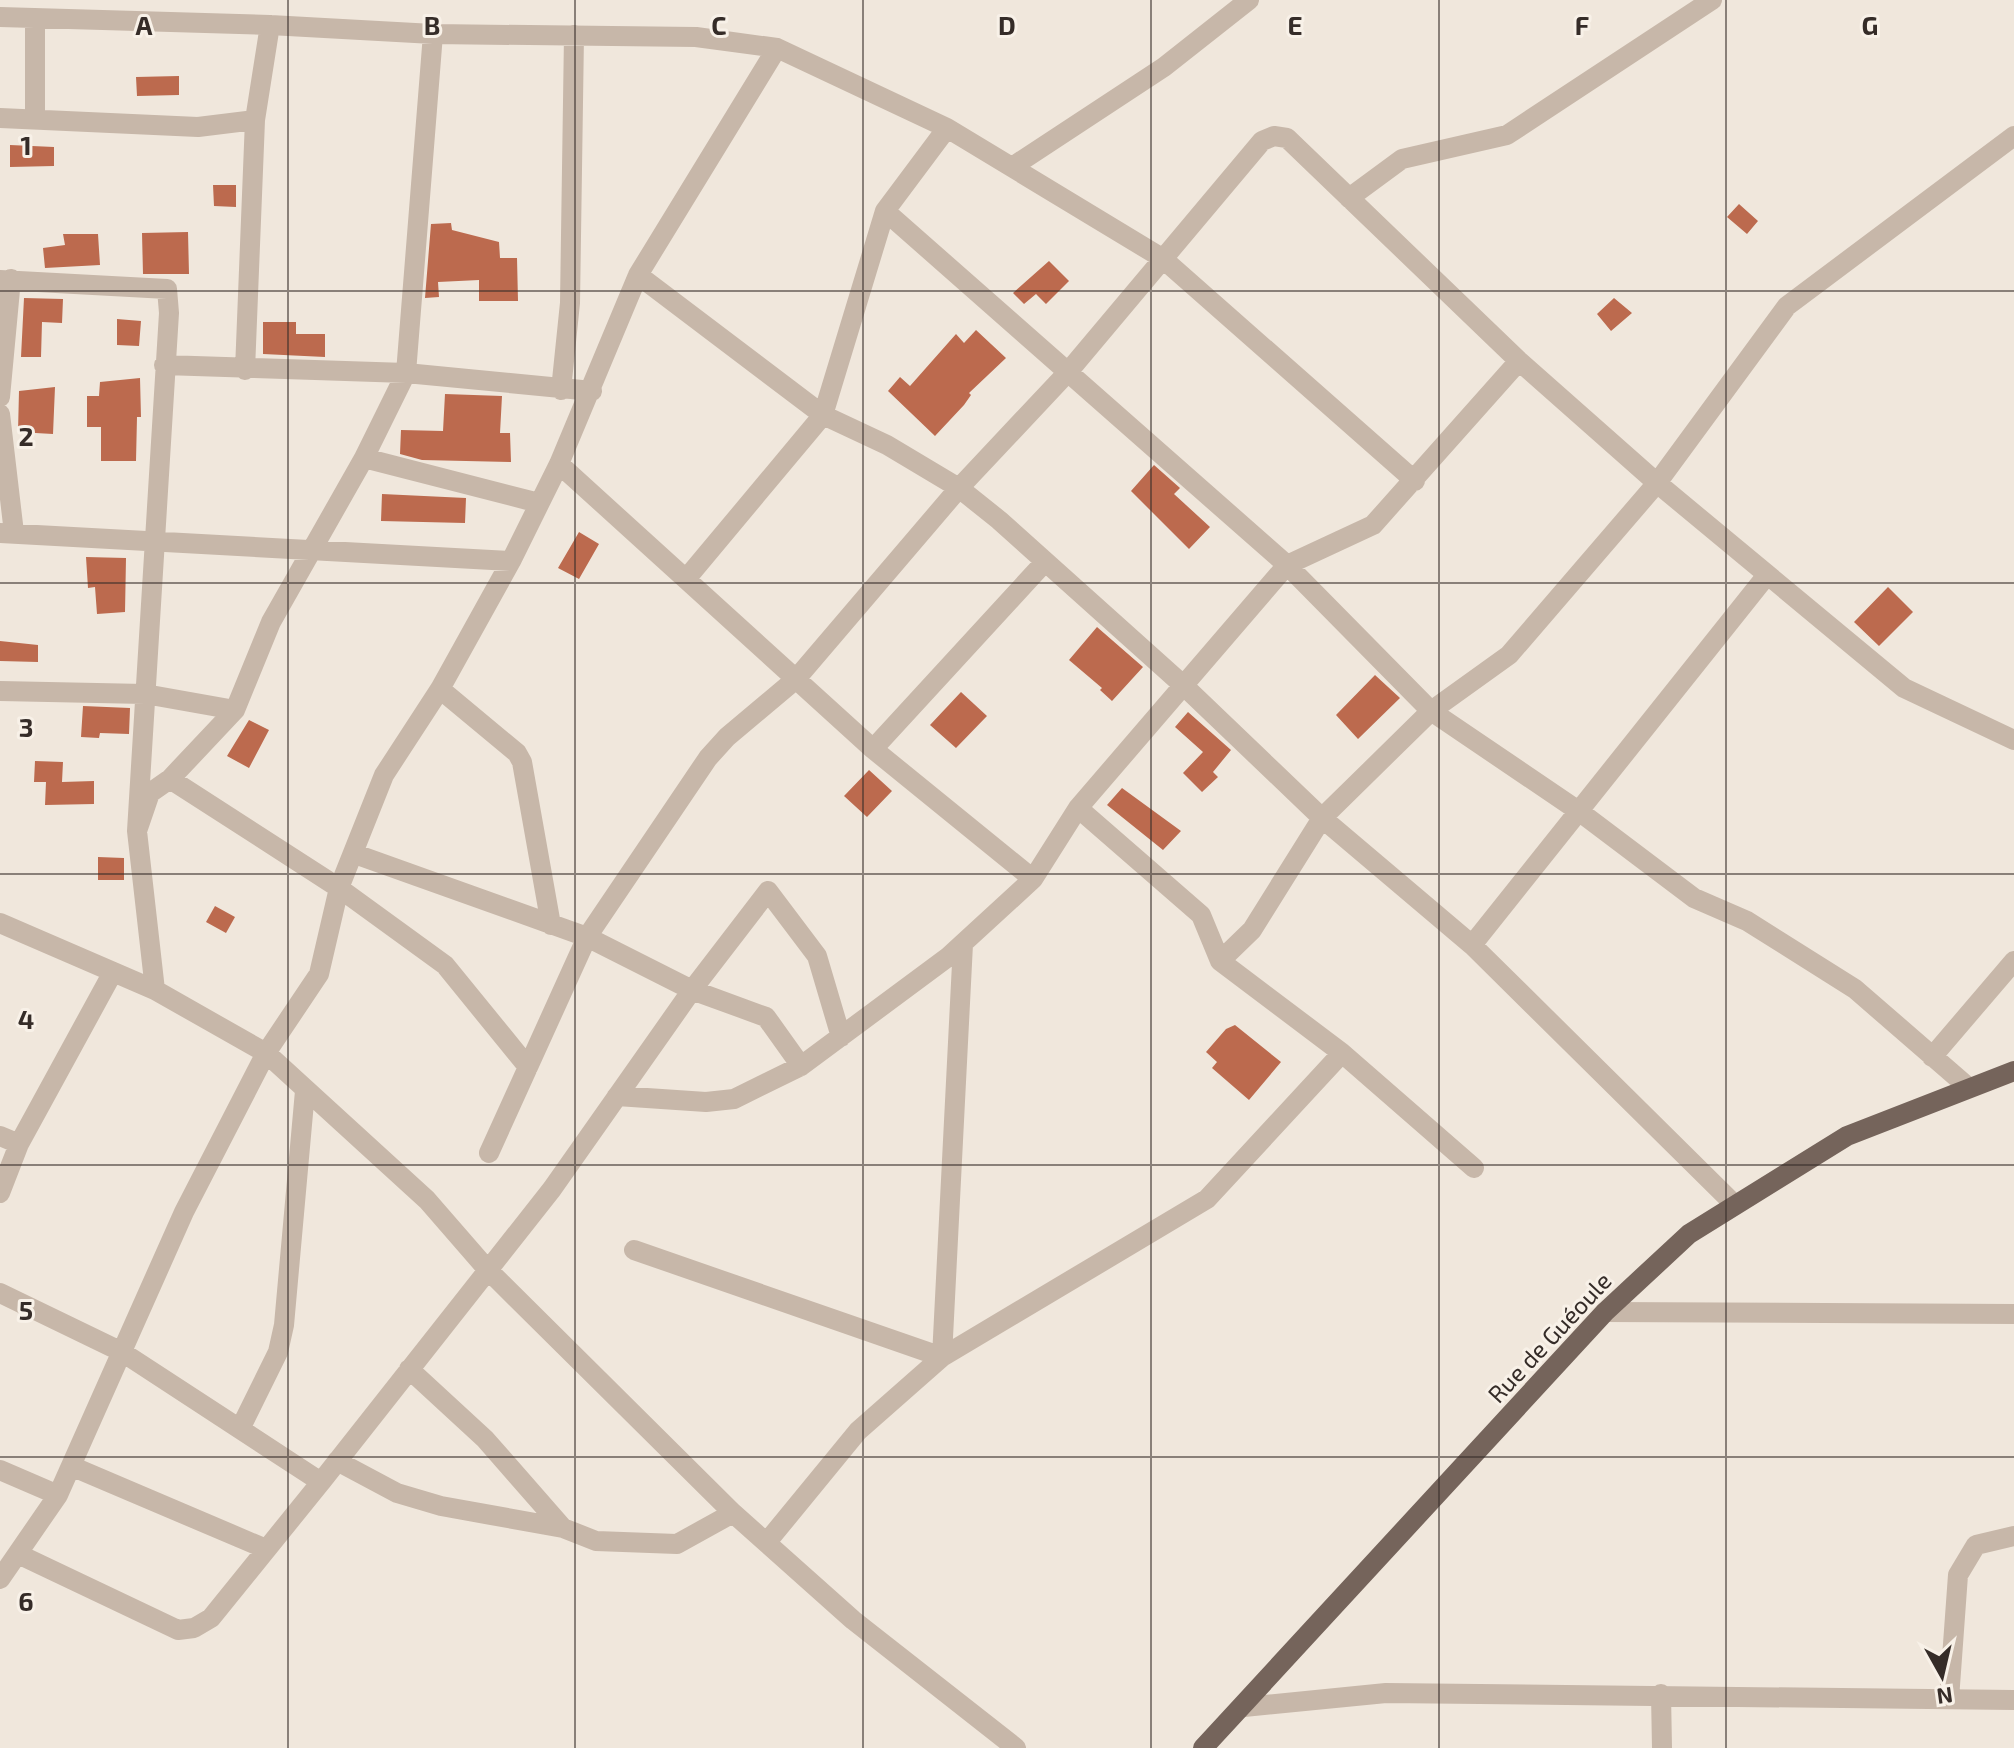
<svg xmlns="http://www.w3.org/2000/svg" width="2014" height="1748" font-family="'Exo 2',sans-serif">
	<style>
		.building { fill: #bc6a4e }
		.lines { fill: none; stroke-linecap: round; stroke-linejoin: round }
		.minor { stroke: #c7b7a9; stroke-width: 20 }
		.major { stroke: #75645b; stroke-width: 20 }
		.grid { fill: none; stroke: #352c28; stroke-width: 2; stroke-opacity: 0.55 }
		.labels { text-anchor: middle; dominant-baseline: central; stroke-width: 6; stroke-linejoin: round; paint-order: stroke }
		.street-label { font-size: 24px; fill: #352c28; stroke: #f8f1e8 }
		.grid-label { font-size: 26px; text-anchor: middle; font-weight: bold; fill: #352c28; stroke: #f8f1e8; stroke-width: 6; stroke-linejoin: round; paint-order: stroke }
	</style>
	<rect width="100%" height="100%" fill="#f0e7dc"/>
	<path class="building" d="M179,76V95L137,96L136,77Z
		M10,145L54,147V166L10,167Z
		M213,185H236V207L214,206Z
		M1739,204L1758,221L1747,234L1727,217Z
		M451,223L452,230L499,242L500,258H517L518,301H479V280L438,282L439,297L425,298L431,224Z
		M188,232L189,274H143L142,233Z
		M63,234H98L100,265L45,268L43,248L65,245Z
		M1049,261L1069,281L1046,304L1036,294L1024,304L1013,293Z
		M24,298L63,299L62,323L42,322L41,357H21Z
		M1614,298L1632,313L1611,331L1597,314Z
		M117,319L141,321L139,346L117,345Z
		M263,322H296V334H325V357L263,354Z
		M976,330L1006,358L969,393L971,395L964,405L935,436L888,391L900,377L910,386L956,334L964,343Z
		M140,378L141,417H137L136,461H101V427H87V396H99L100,382Z
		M55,387L53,434L18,432L19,391Z
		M445,394L502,396L500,433H510L511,462L422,460L400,454L401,430L443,431Z
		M1154,465L1180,488L1174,494L1210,527L1189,549L1131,491Z
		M382,494L466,498L465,523L381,521Z
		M579,532L599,544L579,579L558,568Z
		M86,557L126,558L125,612L97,614L95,587L88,588Z
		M1888,587L1913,612L1879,646L1854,622Z
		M1097,627L1143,667L1112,701L1100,690L1102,688L1069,660Z
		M0,641L38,645V662L0,661Z
		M1375,675L1400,698L1358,739L1336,715Z
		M961,692L987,716L956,748L930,725Z
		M83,706L130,708L129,734L100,733L99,738L81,737Z
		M1188,712L1231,750L1213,772L1218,777L1202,792L1183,773L1203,752L1175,727Z
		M249,720L269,730L249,768L227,756Z
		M35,761L63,762L62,782L94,781V804L45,805L46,782H34Z
		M869,770L892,791L867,817L844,796Z
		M1122,788L1181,831L1163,850L1107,805Z
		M98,857L124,858V880H98Z
		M215,906L235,917L226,933L206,922Z
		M1235,1025L1281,1062L1249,1100L1212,1068L1217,1062L1206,1052L1226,1029Z"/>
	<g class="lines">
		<path class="minor" d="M0,17L270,25L433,34L696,37L777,48L947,128L1162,258L1415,481
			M35,18V117
			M0,118L198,127L255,120
			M1012,167L1164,67L1249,0
			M1349,198L1402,159L1507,135L1712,0
			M885,211L1287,565L1431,711L1580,812L1694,898L1747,921L1855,989L1968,1087
			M638,275L823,415L887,445L959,488L999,520L1183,685L1322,818L1472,945L1734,1204
			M0,280L167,289L169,313L137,831L155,990
			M164,365L406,373L592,391
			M245,370L255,120L270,25
			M561,390L570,303L574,35
			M0,397L11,279
			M0,414L14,533
			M364,458L539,503
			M559,464L873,749L1033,879
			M0,533L511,561
			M686,579L823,415L885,211L947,128
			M440,689L517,753L522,762L551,925
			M0,691L145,694L235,710
			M873,749L1043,564
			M170,779L339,888L445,965L528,1067
			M1078,808L1201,915L1220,961L1342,1053L1474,1168
			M137,831L150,793L170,779L235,710L271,622L364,458L406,373L433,34
			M355,854L587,937L692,990L766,1017L801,1066
			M0,923L155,990L266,1053L427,1200L487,1269L733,1513L853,1620L1016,1748
			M1472,945L1767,575
			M1220,961L1252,930L1322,818L1431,711L1509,655L1657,483L1787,306L2014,136
			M1932,1057L2014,961
			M617,1096L706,1102L734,1099L801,1066L948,957L1033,879L1078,808L1287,565L1373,525L1519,361
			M0,1136L19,1144
			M489,1153L587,937L708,758L727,737L796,679L959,488L1068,372L1262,141L1274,136L1287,138L1519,361L1657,483L1904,688L2014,740
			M0,1193L19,1144L113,972
			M634,1250L942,1357L1207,1199L1342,1053
			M0,1293L122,1352L321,1482L552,1189L692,990L768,891L817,956L841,1037
			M1605,1312L2014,1314
			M409,1369L485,1439L563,1528
			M240,1429L278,1352L284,1325L305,1091
			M337,1461L397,1493L441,1506L563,1528L596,1541L677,1544L733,1513
			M71,1466L266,1549
			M0,1470L58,1495
			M767,1542L858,1431L942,1357L963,944
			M18,1554L178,1630L194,1628L211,1618L321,1482
			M0,1579L58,1495L184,1212L266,1053L319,974L339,888L384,775L440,689L511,561L559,464L638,275L777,48
			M1661,1694L1662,1748
			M1949,1699L1958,1575L1976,1545L2014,1536
			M1244,1707L1386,1693L2014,1700"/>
		<path class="major" d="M1203,1748L1605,1312L1689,1234L1847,1136L2014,1071"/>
	</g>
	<path class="grid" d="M288,0V1748M575,0V1748M863,0V1748M1151,0V1748M1439,0V1748M1726,0V1748M0,291H2014M0,583H2014M0,874H2014M0,1165H2014M0,1457H2014"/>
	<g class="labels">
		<g class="street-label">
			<text transform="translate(1549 1337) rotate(-47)">Rue de Guéoule</text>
		</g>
	</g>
	<g class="grid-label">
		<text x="144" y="35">A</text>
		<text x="432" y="35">B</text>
		<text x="719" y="35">C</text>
		<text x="1007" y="35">D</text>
		<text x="1295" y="35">E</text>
		<text x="1582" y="35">F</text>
		<text x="1870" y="35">G</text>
		<text x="26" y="155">1</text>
		<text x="26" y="446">2</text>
		<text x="26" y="737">3</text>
		<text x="26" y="1029">4</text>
		<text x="26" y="1320">5</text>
		<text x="26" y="1611">6</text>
	</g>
	<g transform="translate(1942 1676) rotate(172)" stroke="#f8f1e8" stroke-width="6" paint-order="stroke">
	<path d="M0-6L14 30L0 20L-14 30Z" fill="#352c28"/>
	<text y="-12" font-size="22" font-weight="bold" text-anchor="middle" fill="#352c28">N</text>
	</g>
</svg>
